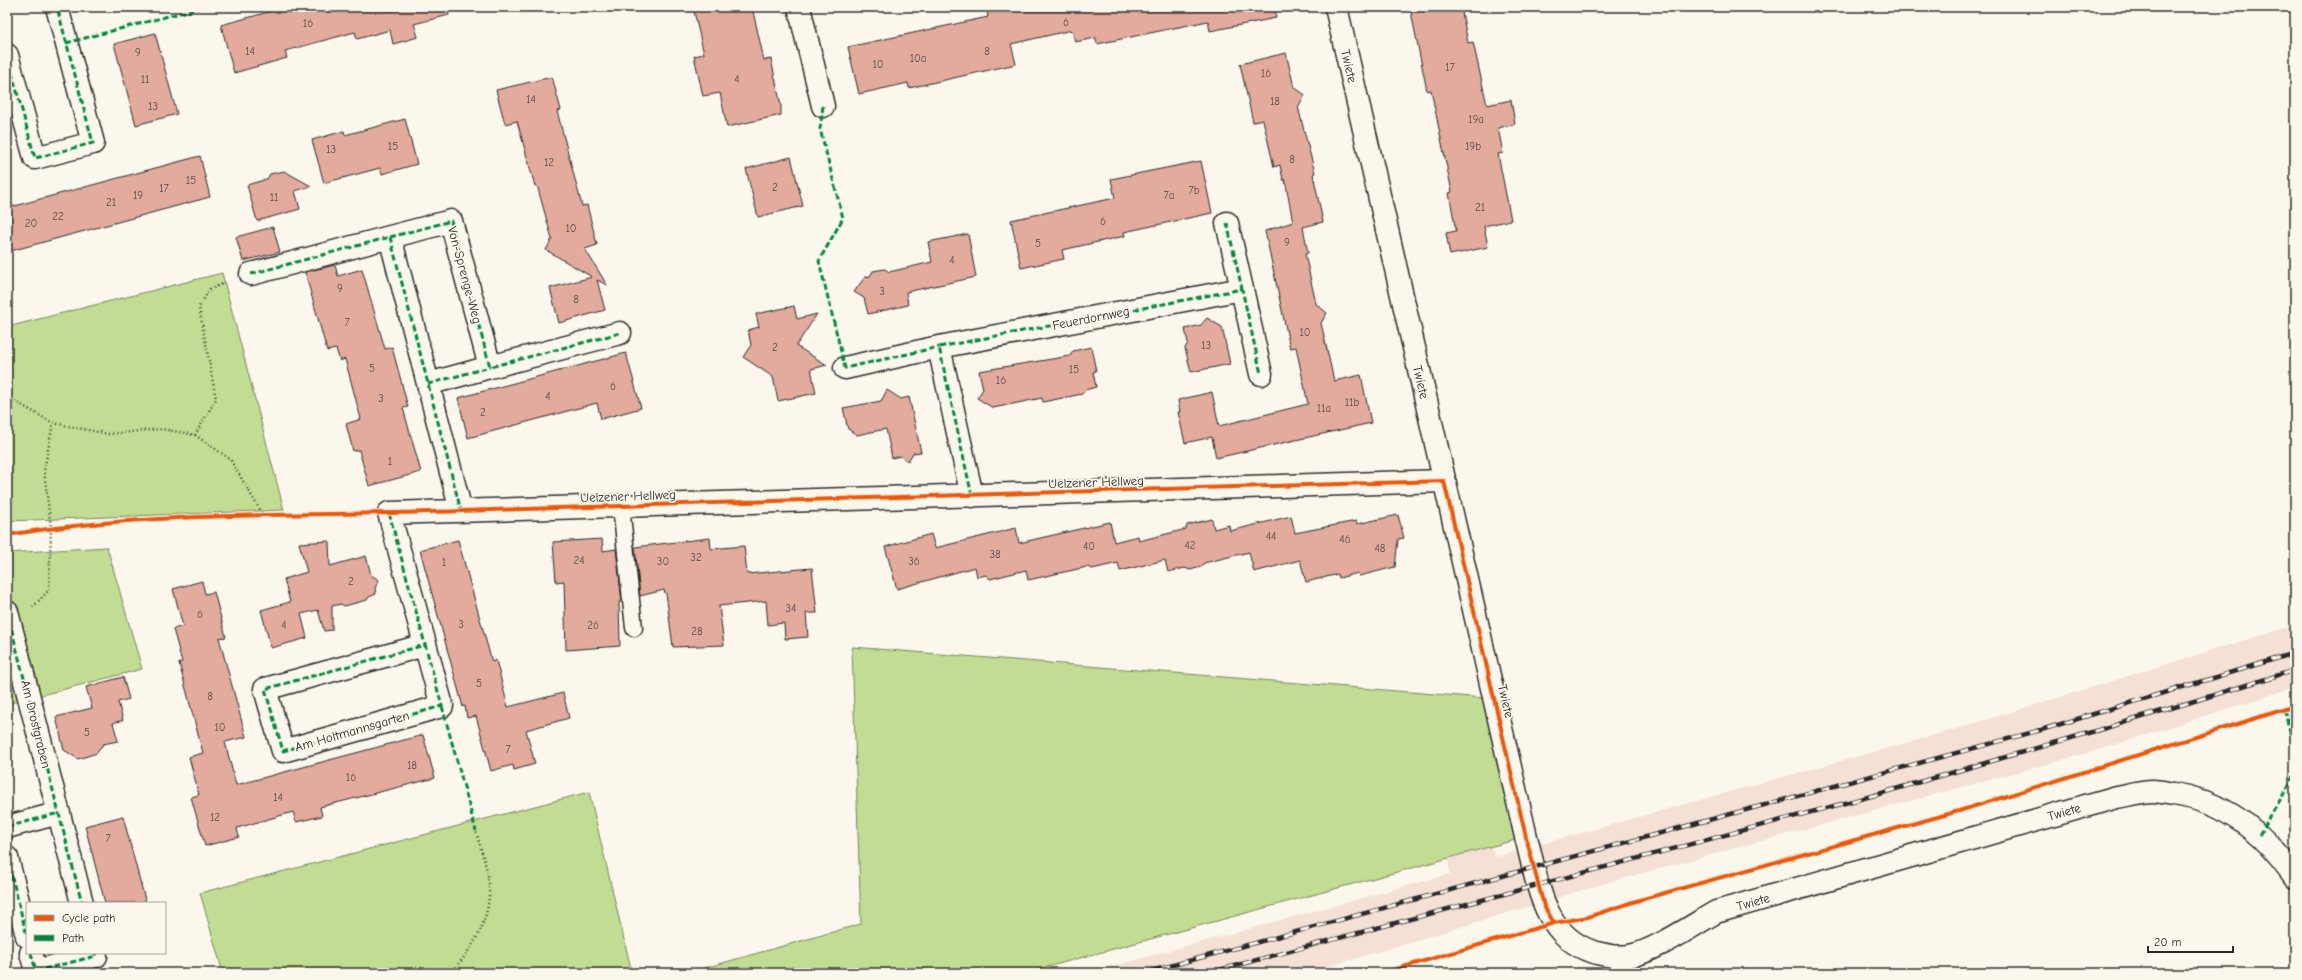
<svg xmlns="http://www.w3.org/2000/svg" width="2302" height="980" font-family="'Comic Neue',sans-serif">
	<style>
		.built { fill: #f4e0d5 }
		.green { fill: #c3dc93; stroke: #77845f }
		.building { fill: #e3aa9e; stroke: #2b2b2b }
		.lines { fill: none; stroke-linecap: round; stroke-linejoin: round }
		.lane-casing { stroke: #2b2b2b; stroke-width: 19 }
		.street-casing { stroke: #2b2b2b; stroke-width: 25 }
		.secondary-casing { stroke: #2b2b2b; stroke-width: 25 }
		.path { stroke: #2b2b2b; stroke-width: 2.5; stroke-dasharray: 1 3; stroke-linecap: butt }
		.lane { stroke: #fbf7ec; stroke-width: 16 }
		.street { stroke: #fbf7ec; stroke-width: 22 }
		.secondary { stroke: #fbf7ec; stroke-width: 22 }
		.rail-casing { stroke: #2b2b2b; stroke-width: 4.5 }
		.rail { stroke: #fbf7ec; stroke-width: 3; stroke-dasharray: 9; stroke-linecap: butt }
		.quiet { stroke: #00873e; stroke-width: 3; stroke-dasharray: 6 3; stroke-linecap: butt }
		.cycleway-casing { stroke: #fbf7ec; stroke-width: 6 }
		.cycleway { stroke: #e8590c; stroke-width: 4 }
		.labels { text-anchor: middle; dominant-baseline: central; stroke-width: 3.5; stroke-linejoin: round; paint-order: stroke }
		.number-label { font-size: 11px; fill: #594b48 }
		.street-label { font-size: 13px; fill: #2b2b2b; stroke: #fbf7ec }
	</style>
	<rect width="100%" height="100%" fill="#fbf7ec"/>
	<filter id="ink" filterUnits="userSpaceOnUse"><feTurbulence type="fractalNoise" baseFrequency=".025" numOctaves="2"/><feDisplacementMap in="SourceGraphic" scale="8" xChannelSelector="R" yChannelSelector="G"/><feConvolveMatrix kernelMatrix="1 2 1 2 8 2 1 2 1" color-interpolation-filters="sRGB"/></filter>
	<g filter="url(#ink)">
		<path class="built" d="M2295,625V687L2099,750L1613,881L1307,973H1088L1450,874L1448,859L1491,847L1495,857L1953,730Z"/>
		<path class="green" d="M222,273L284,510L7,521V327Z
			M107,547L142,669L7,704V553Z
			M852,647L1496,699L1526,837L1025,973H687L861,924Z
			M589,792L632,973H223L200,893Z"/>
		<path class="building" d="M287,7H448L449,15L414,24L418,37L404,41L393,44L390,30L357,39L355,32L285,51L287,58L234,73L221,25Z
			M693,7H752L764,60L771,59L781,106V115L727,127L720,93L703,96L694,56L704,54Z
			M1008,7H1275L1276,18L1210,31L1208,21L1097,44L1096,38L1075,42L1072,30L1011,44L1016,64L909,88L908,83L859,94L848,47L988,17L987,12Z
			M1410,7H1461L1468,43L1473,42L1487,105L1511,100L1515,124L1498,128L1503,153L1498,154L1511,220L1484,226L1488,247L1450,255L1446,233L1456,231L1449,193L1452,192L1431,90L1427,91Z
			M155,33L177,114L136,125L114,44Z
			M1286,53L1294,87L1305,95L1298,107L1315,173L1313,174L1323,222L1303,227L1308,253L1305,254L1316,304L1327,313L1321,323L1334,381L1361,375L1371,423L1216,458L1212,437L1185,443L1178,412H1180L1178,400L1212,392L1219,426L1308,404L1296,347L1290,348L1265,231L1293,222L1285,180H1283L1280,165L1274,167L1263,120L1253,122L1240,64Z
			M552,77L561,110L557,111L582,206L587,205L597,245L585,249L607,285L597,280L605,310L559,323L550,288L592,277L546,250L552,239L537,185L535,186L517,121L505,124L496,90Z
			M405,119L417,164L382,174L380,168L324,183L312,140L344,131L345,135Z
			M200,156L210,197L7,252V208Z
			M791,157L803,206L758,217L746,169Z
			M1201,161L1212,213L1124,232L1125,236L1062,250L1064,259L1021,268L1011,220L1115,198L1111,179Z
			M284,171L311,186L295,191L300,209L257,221L247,185L267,179L270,174Z
			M273,227L280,252L243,261L236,237Z
			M968,234L976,277L906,292L908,305L868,314L864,298L854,292L865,277L870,276L873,271L885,269L889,272L932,262L928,242Z
			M335,265L338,276L362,269L385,349L392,347L408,407L403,408L421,472L369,486L359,450L353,451L346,424L361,419L345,359L340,361L336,349L327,351L305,272Z
			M794,306L797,319L817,314L796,346L827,365L811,369L816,393L778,401L773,377L743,357L751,345L748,330L759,327L756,314Z
			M1207,318L1222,327L1230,364L1191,372L1185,348L1188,343L1185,329L1201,325Z
			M1091,347L1096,371L1093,372L1096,387L1085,390L1082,394L1043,402L1042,398L993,408L977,398L983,389L979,371L1070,356L1073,351Z
			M626,353L641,408L601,419L597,403L468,438L458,398Z
			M887,390L901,399L909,397L921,452L913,453L908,461L900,456L892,458L886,429L857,435L848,429L843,408L881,401Z
			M1398,515L1404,538L1398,539L1395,567L1359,576L1358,573L1339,578L1338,574L1306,582L1300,560L1254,572L1249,552L1204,563L1201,567L1190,570L1185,568L1168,572L1165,560L1120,571L1118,563L1092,569L1087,567L1028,580L1026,570L990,579L986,575L977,577L975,567L897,589L885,547L931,534L935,548L1016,528L1019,543L1110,522L1114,542L1138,536L1139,541L1186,529L1187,525L1212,519L1214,529L1229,525L1230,531L1291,516L1295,533L1356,521L1357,524Z
			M710,538L711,549L744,546L747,574L812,568L817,613H806L808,637L785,639L784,623L768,625L766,601L719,606L724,645L673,647L666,593H665L664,590L640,596L635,547Z
			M602,539L603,551L616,549L622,602H619L620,646L566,650L564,581L556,582L553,542Z
			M458,540L492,662L496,660L508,707L563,693L569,718L526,730L535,764L514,770L513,765L491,771L476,716L467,718L465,706L463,707L420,550Z
			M329,541L330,566L366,556L371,575L379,580L375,588L376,594L369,597L367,600L344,606L341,604L332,606V630L324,631L318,610L301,614L307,638L271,648L261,610L290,602L284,579L307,572L299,543Z
			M202,581L205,594L214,592L226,637L219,638L246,737L225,742L236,785L423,735L435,778L320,807L322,816L296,822L293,812L237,828L239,837L205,846L191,797L199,795L189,757L203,753L179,663L182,662L173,629L183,626L173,589Z
			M123,677L129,699L118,702L123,720L113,723L118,741L103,744L97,753L78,759L64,750L56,717L92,708L86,687Z
			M123,816L137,870L146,903H105L85,826Z"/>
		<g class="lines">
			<defs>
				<path id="lane" d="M621,506L634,628"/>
				<path id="street" d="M799,7L823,106
					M7,55L35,158L93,143L57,7
					M1227,223L1242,289
					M390,237L451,221L490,367L620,333
					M251,274L390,237L461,511
					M845,368L939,347
					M428,384L490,367
					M972,496L939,347L1242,289L1261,374
					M7,612L82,903
					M425,645L265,689L283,751L442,706L389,513L1444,481
					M7,827L59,813
					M7,858L27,936
					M31,953L36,971L96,956L95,953"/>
				<path id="secondary" d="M1336,7L1526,837C1538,882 1542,935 1593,952C1604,955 1617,958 1629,956C1652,953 1695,924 1716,912L2117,797C2128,795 2141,791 2153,791C2159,791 2167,793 2174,794C2227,802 2265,834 2295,877"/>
			</defs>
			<use href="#lane" class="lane-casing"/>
			<use href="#street" class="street-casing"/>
			<use href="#secondary" class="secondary-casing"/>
			<path class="path" d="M7,392L16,402L53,423L108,434L162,429L195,435L230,459L263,515
				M195,435L216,399L199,307L210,289L227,282
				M33,607L49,590L51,528L44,471L53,423
				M450,973C473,950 491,919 489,885C488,868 480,848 476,831"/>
			<use href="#lane" class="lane"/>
			<use href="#street" class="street"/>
			<use href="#secondary" class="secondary"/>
			<defs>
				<path id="rail" d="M1144,973L2041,730L2295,653
					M1208,973L1875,795L2126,722L2295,670"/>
			</defs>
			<use href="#rail" class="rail-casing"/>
			<use href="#rail" class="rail"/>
			<path class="quiet" d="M66,43L203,7
				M7,55L35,158L93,143L57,7
				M823,106L820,129L843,218L819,261L845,368L939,347
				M1227,223L1242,289
				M390,237L451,221L490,367L620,333
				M251,274L390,237L461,511
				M428,384L490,367
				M972,496L939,347L1242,289L1261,374
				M389,513L442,706L283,751L265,689L425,645
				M7,612L82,903
				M442,706L476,831
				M2284,710L2295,749
				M7,827L59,813
				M2259,835L2295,775
				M7,858L27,936
				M31,953L36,971L96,956L95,953"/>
			<defs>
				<path id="cycleway" d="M7,535C157,510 310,517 461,511C789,498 1116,492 1444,481L1526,837L1544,906L1554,923
					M1383,973L1554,923L1588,917L1636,901L1959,811L2295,706"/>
			</defs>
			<use href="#cycleway" class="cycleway-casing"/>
			<use href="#cycleway" class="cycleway"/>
		</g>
	</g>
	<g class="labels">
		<g class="number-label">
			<text x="1066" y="22">6</text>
			<text x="308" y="23">16</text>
			<text x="250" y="51">14</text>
			<text x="987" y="51">8</text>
			<text x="138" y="52">9</text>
			<text x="918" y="58">10a</text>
			<text x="878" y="64">10</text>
			<text x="1450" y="67">17</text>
			<text x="1266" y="73">16</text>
			<text x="145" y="79">11</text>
			<text x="737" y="79">4</text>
			<text x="531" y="99">14</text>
			<text x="1275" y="101">18</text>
			<text x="153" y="106">13</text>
			<text x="1476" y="119">19a</text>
			<text x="393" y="146">15</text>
			<text x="1473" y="146">19b</text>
			<text x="331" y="149">13</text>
			<text x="1292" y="159">8</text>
			<text x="549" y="162">12</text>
			<text x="191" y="180">15</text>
			<text x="775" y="187">2</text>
			<text x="164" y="188">17</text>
			<text x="1194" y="190">7b</text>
			<text x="138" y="195">19</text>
			<text x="1169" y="195">7a</text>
			<text x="274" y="197">11</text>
			<text x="111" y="202">21</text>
			<text x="1480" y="207">21</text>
			<text x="58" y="216">22</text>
			<text x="1103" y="221">6</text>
			<text x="31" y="223">20</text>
			<text x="571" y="228">10</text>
			<text x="1287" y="242">9</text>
			<text x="1038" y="243">5</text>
			<text x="952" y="260">4</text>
			<text x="340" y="288">9</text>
			<text x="882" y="291">3</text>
			<text x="576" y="299">8</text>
			<text x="347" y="322">7</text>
			<text x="1305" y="332">10</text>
			<text x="1206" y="345">13</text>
			<text x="775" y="347">2</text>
			<text x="372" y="368">5</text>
			<text x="1074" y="369">15</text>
			<text x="1001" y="380">16</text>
			<text x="613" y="386">6</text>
			<text x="548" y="396">4</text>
			<text x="381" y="398">3</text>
			<text x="1352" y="402">11b</text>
			<text x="1324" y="408">11a</text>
			<text x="483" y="412">2</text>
			<text x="390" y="461">1</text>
			<text x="1271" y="536">44</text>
			<text x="1345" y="539">46</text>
			<text x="1190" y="545">42</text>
			<text x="1089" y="546">40</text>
			<text x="1380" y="548">48</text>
			<text x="995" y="554">38</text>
			<text x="696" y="557">32</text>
			<text x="579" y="560">24</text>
			<text x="663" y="561">30</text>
			<text x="914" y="561">36</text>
			<text x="444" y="562">1</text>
			<text x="351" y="581">2</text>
			<text x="791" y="608">34</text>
			<text x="200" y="614">6</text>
			<text x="461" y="624">3</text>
			<text x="284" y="625">4</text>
			<text x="593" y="625">26</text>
			<text x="697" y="631">28</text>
			<text x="479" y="683">5</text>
			<text x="210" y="696">8</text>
			<text x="220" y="727">10</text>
			<text x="87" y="732">5</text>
			<text x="508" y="749">7</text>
			<text x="412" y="765">18</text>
			<text x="351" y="777">16</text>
			<text x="278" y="797">14</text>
			<text x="215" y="817">12</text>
			<text x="108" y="838">7</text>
		</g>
		<g class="street-label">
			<text transform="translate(1349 66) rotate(77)">Twiete</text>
			<text transform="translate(465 275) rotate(75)">Von-Sprenge-Weg</text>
			<text transform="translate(1091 318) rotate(-11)">Feuerdornweg</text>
			<text transform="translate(1421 382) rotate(77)">Twiete</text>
			<text transform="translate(1096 482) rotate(-2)">Uelzener Hellweg</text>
			<text transform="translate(628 496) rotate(-2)">Uelzener Hellweg</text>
			<text transform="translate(1506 701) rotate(77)">Twiete</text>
			<text transform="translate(36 724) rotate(76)">Am Drostgraben</text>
			<text transform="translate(352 731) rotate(-16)">Am Holtmannsgarten</text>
			<text transform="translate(2064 812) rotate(-16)">Twiete</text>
			<text transform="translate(1753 902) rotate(-16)">Twiete</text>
		</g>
	</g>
	<rect width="2302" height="980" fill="none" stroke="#fbf7ec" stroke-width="24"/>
	<rect x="12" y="12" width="2278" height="956" fill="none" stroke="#2b2b2b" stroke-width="1.5" filter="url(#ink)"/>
	<rect x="26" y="902" width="140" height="52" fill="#fbf7ec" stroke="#a8a59f"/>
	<rect x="34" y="915" width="20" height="6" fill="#e8590c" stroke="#a8a59f"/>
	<text x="62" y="922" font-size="12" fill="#2b2b2b">Cycle path</text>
	<rect x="34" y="935" width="20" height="6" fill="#00873e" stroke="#a8a59f"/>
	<text x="62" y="942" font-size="12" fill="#2b2b2b">Path</text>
	<path d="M2148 946v6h85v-6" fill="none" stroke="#2b2b2b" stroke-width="2"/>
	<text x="2154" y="946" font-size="12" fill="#2b2b2b" stroke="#fbf7ec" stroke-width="3" paint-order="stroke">20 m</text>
</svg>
